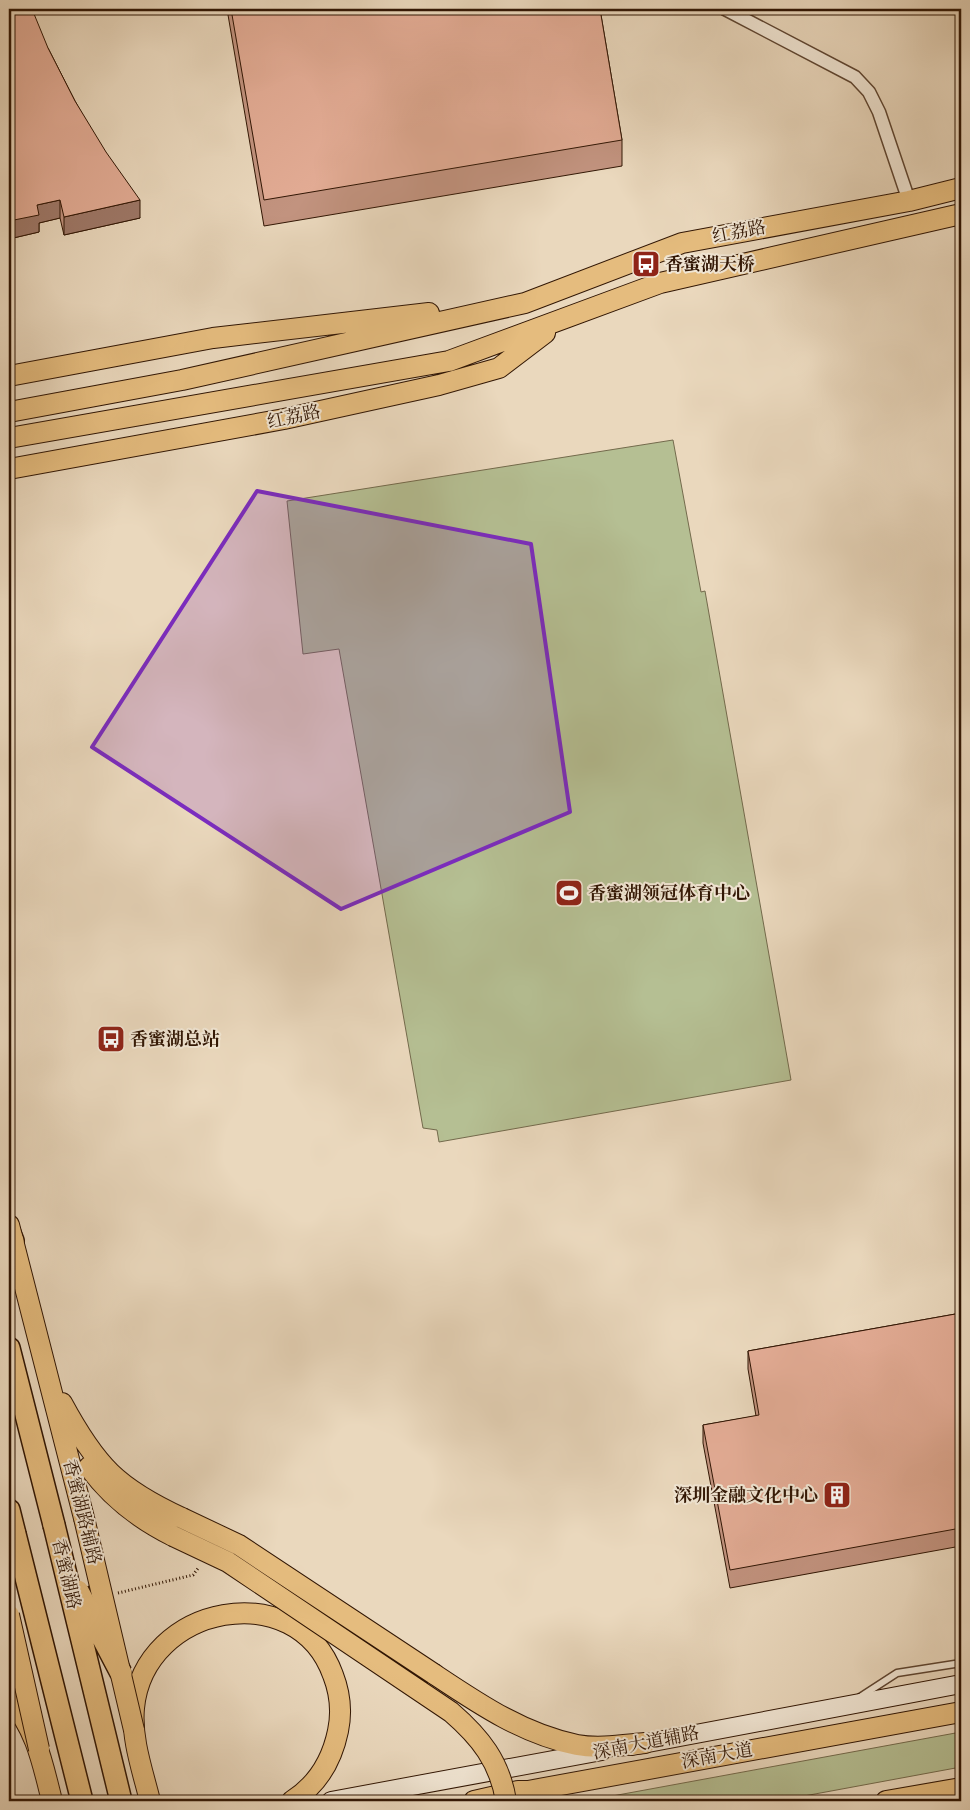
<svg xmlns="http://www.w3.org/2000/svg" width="970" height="1810" font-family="'IM FELL French Canon','Noto Serif SC',serif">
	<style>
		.green { fill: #b5bf93; stroke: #736a4c }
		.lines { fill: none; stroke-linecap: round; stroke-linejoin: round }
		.service-casing { stroke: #5f4632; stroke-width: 9 }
		.minor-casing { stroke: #5f4632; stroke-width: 15 }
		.secondary-casing { stroke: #311604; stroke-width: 20 }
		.primary-casing { stroke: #311604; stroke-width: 22 }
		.trunk-casing { stroke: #311604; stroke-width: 24 }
		.path { stroke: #311604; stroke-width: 3; stroke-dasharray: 1 2.5; stroke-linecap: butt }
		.service { stroke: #f1e6d4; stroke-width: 6 }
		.minor { stroke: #f1e6d4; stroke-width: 12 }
		.secondary { stroke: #f1e6d4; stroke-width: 18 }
		.primary { stroke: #e5bc7e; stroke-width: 20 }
		.trunk { stroke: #e5bc7e; stroke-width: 21 }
		.primary-bridge-casing { stroke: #311604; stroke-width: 22; stroke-linecap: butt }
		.trunk-bridge-casing { stroke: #311604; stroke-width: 24; stroke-linecap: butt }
		.primary-bridge { stroke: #e5bc7e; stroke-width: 20 }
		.trunk-bridge { stroke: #e5bc7e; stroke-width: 21 }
		.wall { fill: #c2937f; stroke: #311604 }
		.shaded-wall { fill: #9e7868; stroke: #311604 }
		.building { fill: #e2ab94; stroke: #311604 }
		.marked { fill: #7b2cbf; fill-opacity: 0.2; stroke: #7b2cbf; stroke-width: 4; stroke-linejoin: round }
		.labels { text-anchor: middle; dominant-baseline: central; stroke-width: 4; stroke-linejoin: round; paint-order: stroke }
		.street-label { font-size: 18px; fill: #311604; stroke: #f1e6d4 }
		.poi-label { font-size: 18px; font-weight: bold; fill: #311604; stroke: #f1e6d4; text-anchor: start }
	</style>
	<rect width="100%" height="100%" fill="#ead8bd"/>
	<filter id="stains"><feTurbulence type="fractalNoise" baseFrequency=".004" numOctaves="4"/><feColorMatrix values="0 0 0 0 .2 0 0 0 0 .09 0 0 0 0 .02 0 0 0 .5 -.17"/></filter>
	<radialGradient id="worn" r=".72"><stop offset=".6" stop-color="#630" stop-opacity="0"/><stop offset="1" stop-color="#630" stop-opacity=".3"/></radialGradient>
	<path class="green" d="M673,440L701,592L705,591L791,1080L439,1142L437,1130L423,1128L339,649L303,654L287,501Z
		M961,1732V1767L777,1801H585Z"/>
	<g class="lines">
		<defs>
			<path id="service" d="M860,1697L897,1673L961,1663"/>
			<path id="minor" d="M725,9L855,77L869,92L879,112L909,201"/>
			<path id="secondary" d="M632,1746L961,1684
				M331,1801L602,1751"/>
			<path id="primary" d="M9,376L213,338L429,313
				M9,412L182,380L525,303L682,243L909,201L961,188
				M9,438L449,361L660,283L961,214
				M9,469L284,419L439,385L499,368L545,333
				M9,1225L84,1518
				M62,1403C96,1466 117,1488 182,1518
				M89,1467C111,1498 139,1519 173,1536
				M434,1674C479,1704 523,1734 577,1745C599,1749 623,1745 645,1743
				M9,1699C36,1727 43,1765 52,1801
				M150,1801C143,1772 131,1739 134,1708C144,1604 297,1575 333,1675C340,1693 342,1712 338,1731C332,1760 317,1785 292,1801
				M474,1801L518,1791H528L961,1712
				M886,1801L961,1788"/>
			<path id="trunk" d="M9,1231L13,1241
				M9,1348L54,1525
				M9,1510L15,1534"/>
		</defs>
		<use href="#service" class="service-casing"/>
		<use href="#minor" class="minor-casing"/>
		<use href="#secondary" class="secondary-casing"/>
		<use href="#primary" class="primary-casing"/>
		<use href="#trunk" class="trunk-casing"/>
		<path class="path" d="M118,1593L193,1575L199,1567"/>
		<use href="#service" class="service"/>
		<use href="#minor" class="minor"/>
		<use href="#secondary" class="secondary"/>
		<use href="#primary" class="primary"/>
		<use href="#trunk" class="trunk"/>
		<defs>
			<path id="primary-bridge" d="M84,1518L134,1730
				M182,1518L239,1545L434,1674
				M173,1536L228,1562L451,1712C480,1737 500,1762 506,1801
				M9,1615L39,1749"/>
			<path id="trunk-bridge" d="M54,1525L121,1801
				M15,1534L82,1801
				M78,1591L121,1673"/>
		</defs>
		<use href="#primary-bridge" class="primary-bridge-casing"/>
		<use href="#trunk-bridge" class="trunk-bridge-casing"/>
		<use href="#primary-bridge" class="primary-bridge"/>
		<use href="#trunk-bridge" class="trunk-bridge"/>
	</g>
	<path class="wall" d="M9,9L48,48L75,101L140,218L64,235L60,218L39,223V232L9,239Z
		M227,9H600L622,140V166L264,226Z
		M961,1313V1546L730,1588L703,1443V1425L756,1416L748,1369V1351Z"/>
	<path class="shaded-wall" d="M60,200V218L39,223V232L9,239V221L37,205Z
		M140,200V218L64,235V217Z"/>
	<path class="building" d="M9,9H32L48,48L75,101L106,152L140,200L64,217L60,200L37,205L39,215L9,221Z
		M231,9H600L622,140L264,200Z
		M961,1313V1528L730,1570L703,1425L759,1415L748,1351Z"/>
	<path class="marked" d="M257,491L531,544L570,812L341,909L92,747Z"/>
	<defs>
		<symbol id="bus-square" viewBox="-11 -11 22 22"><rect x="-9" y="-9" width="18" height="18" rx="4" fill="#8f2418" stroke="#f1e6d4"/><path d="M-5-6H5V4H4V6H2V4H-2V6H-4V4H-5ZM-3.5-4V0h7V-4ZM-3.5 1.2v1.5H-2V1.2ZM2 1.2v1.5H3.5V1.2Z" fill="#fff"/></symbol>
		<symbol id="stadium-square" viewBox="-11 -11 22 22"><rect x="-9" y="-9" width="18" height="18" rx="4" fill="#8f2418" stroke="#f1e6d4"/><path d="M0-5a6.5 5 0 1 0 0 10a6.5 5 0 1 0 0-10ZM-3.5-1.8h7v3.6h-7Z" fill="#fff"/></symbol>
		<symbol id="building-square" viewBox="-11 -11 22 22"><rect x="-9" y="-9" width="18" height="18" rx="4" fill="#8f2418" stroke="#f1e6d4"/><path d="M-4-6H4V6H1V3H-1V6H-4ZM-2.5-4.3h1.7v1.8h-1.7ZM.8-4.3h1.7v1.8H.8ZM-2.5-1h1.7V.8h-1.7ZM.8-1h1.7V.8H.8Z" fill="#fff"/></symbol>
	</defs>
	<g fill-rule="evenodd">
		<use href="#bus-square" x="630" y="248" width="32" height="32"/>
		<use href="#stadium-square" x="553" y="877" width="32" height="32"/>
		<use href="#bus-square" x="95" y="1023" width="32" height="32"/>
		<use href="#building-square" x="821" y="1479" width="32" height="32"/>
	</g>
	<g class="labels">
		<g class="street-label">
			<text transform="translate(739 232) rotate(-11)">红荔路</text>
			<text transform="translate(294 417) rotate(-12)">红荔路</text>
			<text transform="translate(82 1512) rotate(76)">香蜜湖路辅路</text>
			<text transform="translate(66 1574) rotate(77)">香蜜湖路</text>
			<text transform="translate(646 1743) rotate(-11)">深南大道辅路</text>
			<text transform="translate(717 1756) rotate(-10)">深南大道</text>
		</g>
		<g class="poi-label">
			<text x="665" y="264">香蜜湖天桥</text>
			<text x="588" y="893">香蜜湖领冠体育中心</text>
			<text x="130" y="1039">香蜜湖总站</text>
			<text x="818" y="1495" text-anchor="end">深圳金融文化中心</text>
		</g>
	</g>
	<rect width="970" height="1810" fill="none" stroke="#ead8bd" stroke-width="30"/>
	<rect x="10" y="10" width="950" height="1790" fill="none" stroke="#311604" stroke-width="2.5"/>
	<rect x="15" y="15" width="940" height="1780" fill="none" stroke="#311604"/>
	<rect width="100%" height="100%" filter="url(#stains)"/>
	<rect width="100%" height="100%" fill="url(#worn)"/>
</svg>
